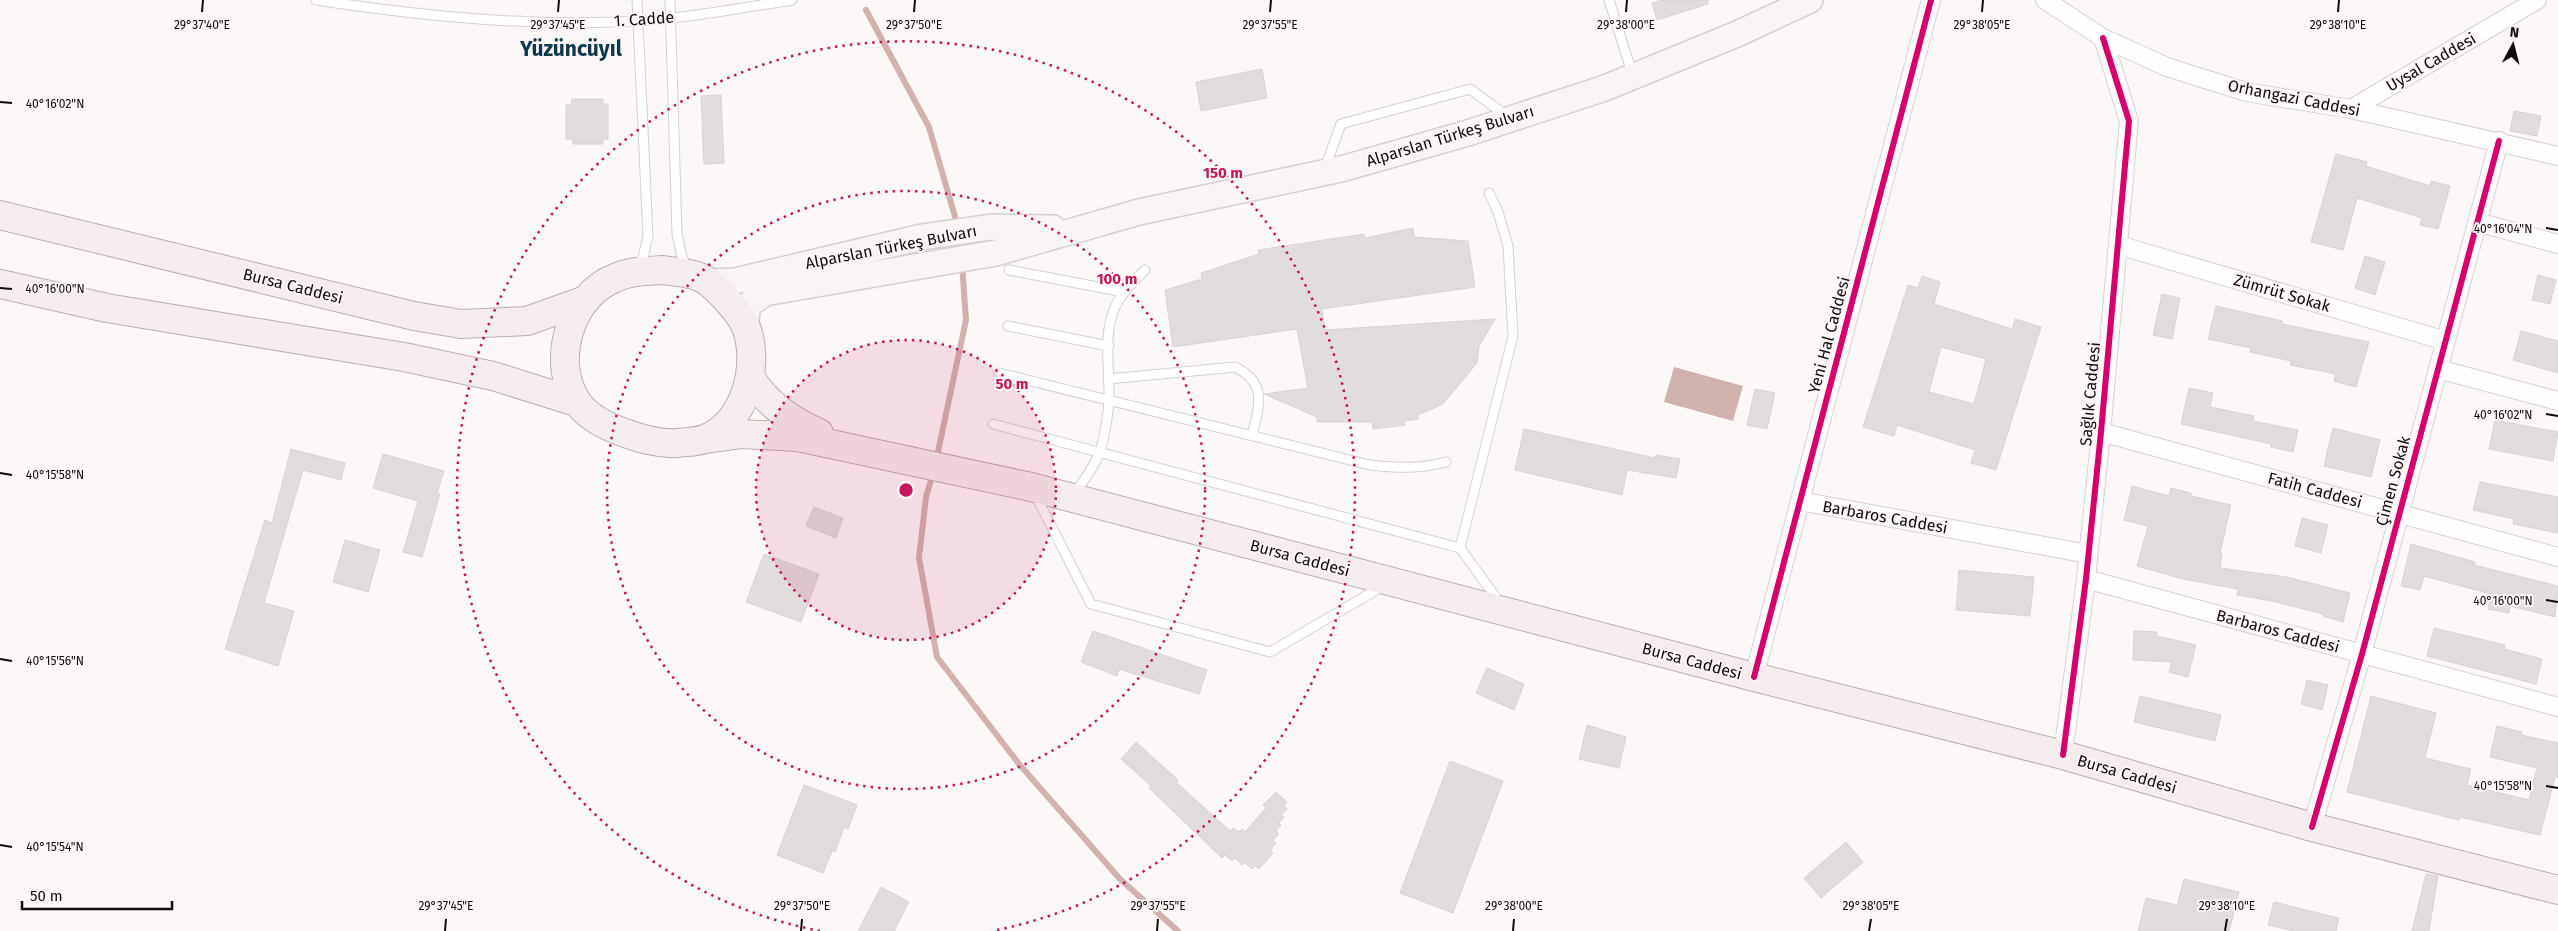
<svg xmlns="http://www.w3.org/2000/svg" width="2558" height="931" font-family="'Fira Sans',sans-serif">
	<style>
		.water { fill: #d2b2af }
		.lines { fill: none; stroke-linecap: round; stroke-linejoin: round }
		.stream { stroke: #d2b2af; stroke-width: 6 }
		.building { fill: #e1dddd; stroke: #d8d4d3; fill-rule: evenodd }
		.lane-casing { stroke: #d6d2d2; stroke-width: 11 }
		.street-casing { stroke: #d6d2d2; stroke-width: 20 }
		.secondary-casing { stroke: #d6d2d2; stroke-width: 28 }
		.primary-casing { stroke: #c0afaf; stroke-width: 30 }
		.lane { stroke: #fffefe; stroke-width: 9 }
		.street { stroke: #fffefe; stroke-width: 18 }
		.secondary { stroke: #faf5f5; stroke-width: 25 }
		.primary { stroke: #f5eded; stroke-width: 28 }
		.cycleway-casing { stroke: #fef6f6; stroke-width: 9 }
		.cycleway { stroke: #d6006c; stroke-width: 6 }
		.ticks { fill: none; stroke: #0f0b0b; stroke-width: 2 }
		.ring { fill: none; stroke: #c2185b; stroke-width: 2.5; stroke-dasharray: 2.5 5 }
		.labels { text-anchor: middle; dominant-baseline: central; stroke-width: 4; stroke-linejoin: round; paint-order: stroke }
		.street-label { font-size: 16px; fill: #0f0b0b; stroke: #fef6f6 }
		.district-label { font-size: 21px; font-weight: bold; fill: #0b384d; stroke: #fef6f6 }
		.ticks-label { font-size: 12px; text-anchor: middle; fill: #0f0b0b; stroke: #fef6f6; stroke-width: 4; stroke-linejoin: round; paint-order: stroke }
		.centre { fill: #c2185b; stroke: #fef6f6; stroke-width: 2.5 }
		.ring-label { font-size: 15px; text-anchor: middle; font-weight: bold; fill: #c2185b; stroke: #fef6f6; stroke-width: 4; stroke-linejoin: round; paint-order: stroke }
	</style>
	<rect width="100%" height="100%" fill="#fcf8f8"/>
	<path class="water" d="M1674,367L1743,386L1733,421L1664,402Z"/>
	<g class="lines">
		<path class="stream" d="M866,10L929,127L958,227
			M936,461L966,320L962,264
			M933,473L926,497L919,558L937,657L1019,764L1120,879L1178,931"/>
	</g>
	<path class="building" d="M1662,0H1708V4L1657,20L1652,3Z
		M1262,69L1267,98L1201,111L1196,82Z
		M721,95L724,163L704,164L701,96Z
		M572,99H603V104H608V139H603V144H573L572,139H566V105H571Z
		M2514,111L2541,116L2537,136L2510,131Z
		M2336,154L2367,162L2366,166L2430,186L2431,181L2450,186L2438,229L2420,225L2422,218L2357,198L2343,250L2311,242Z
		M1413,228L1414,237L1468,241L1475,287L1322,309L1325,330L1495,319L1479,346L1477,363L1443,404L1418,415V419L1404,421L1405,425L1373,429L1372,422H1317V417L1264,394L1308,388L1297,329L1173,347L1165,290L1202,279L1201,273L1259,254L1258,250L1364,234L1365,238Z
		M2365,256L2385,262L2375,295L2355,288Z
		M2538,275L2556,280L2550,304L2532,300Z
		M1922,276L1940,282L1934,304L2012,329L2015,319L2041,327L1996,470L1971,463L1975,450L1897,425L1894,436L1863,427L1908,285L1918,288ZM1941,347L1986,359L1974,404L1929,392Z
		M2162,294L2180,298L2172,339L2153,335Z
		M2216,306L2282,321V324L2369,342L2356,387L2334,381L2336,374L2290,365L2291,361L2250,352L2251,348L2208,339Z
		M2521,331L2558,341V373L2513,360Z
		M2189,388L2213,393L2210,407L2254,416L2253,421L2298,430L2293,452L2271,447V444L2181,424Z
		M1755,389L1775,393L1767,429L1747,425Z
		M2495,420L2558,432L2553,461L2489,449Z
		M2333,428L2380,440L2371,477L2324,466Z
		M1524,429L1655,458L1656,455L1680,459L1676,478L1627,470L1622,495L1515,470Z
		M291,449L345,463L341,480L303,470L264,603L294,611L278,666L225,649L265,520L272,523Z
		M383,454L444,471L437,493L440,494L422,557L403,552L418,501L373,488Z
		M2480,482L2558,497V533L2513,524L2514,519L2473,510Z
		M2132,486L2169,496L2171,488L2191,493V496L2231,505L2220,553L2222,554L2220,568L2287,577L2350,593L2343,622L2323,616V614L2272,601L2237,595L2238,589L2183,579L2137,566L2148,526L2124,520Z
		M814,507L843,518L836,538L806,526Z
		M2302,518L2328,525L2321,553L2295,546Z
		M345,540L380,550L368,592L333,582Z
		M2411,544L2475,562L2474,565L2558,586L2555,617L2510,606L2509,613L2488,609L2491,594L2424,576L2420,590L2401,586Z
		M764,554L819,574L801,622L746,602Z
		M1959,570L2034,577L2030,616L1956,610Z
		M2434,628L2505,645L2504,649L2542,659L2536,684L2427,656Z
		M1093,631L1207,670L1199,694L1119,669L1117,676L1081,662Z
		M2134,631L2157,632V636L2196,645L2188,677L2169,672L2172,662L2133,660Z
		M1487,668L1524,684L1514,710L1476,693Z
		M2307,680L2328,685L2322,710L2301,704Z
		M2140,696L2221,715L2215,741L2134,722Z
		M2371,696L2436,713L2425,758L2471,769L2467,785L2529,800L2537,768L2490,757L2497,726L2522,732L2521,735L2558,743V777H2555L2540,835L2460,817L2459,820L2347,792Z
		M1587,725L1626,737L1619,768L1579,759Z
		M1136,742L1178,780L1176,782L1230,831L1233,828L1239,832L1242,829L1245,832L1266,808L1263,805L1276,792L1287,802L1284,806L1287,809L1281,815L1284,817L1279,823L1281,825L1276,831L1279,834L1273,840L1276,843L1270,850L1273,853L1259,869L1255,866L1252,869L1244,862L1242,865L1235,858L1232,861L1225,855L1222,858L1149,788L1151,786L1121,759Z
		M1450,761L1503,781L1453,913L1400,893Z
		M804,785L857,805L848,829L844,827L835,852L832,851L823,873L777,855Z
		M1846,842L1863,862L1821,898L1804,878Z
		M2426,874L2438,876L2429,931H2412Z
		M2184,879L2239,892L2229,931H2138L2146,898L2177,905Z
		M881,887L909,902L894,931H858Z
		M2274,902L2339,918L2336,931H2294L2268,925Z"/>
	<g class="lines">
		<defs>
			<path id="lane" d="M316,0C422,16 529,27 637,21C689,18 741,8 792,0
				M670,0L677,234L682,257L688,269
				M1609,0L1633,76
				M1325,168L1341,124L1470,89L1507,116
				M636,266L643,258L648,236L637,0
				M1009,270L1124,292
				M1008,326L1109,346
				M999,373L1370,465C1397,468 1420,469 1446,462
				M1108,379L1235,367C1268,383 1259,406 1252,436
				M993,424L1460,548L1500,603
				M1035,494L1091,604L1270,652L1383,586
				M1074,495C1083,481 1096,465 1101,449C1105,433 1108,416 1109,400C1110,371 1103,337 1114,309C1121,293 1133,282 1145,270
				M1460,548L1513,336L1508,246L1498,212L1489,193"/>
			<path id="street" d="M2045,0L2103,38L2167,67L2246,92L2351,109L2558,156
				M2351,109L2537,0
				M2477,222L2558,244
				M2118,245L2446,341
				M2438,369L2558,401
				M2101,432L2558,557
				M1800,501L2088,554
				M2086,579L2558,707
				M1754,677L1931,0
				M2063,755L2086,579L2101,432L2129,121L2103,38
				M2312,827L2362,654L2499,141"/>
			<path id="secondary" d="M709,282L735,281L922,237L991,227L1053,228
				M745,326L748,305L765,293L996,253L1139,212L1341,169L1468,133L1605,88L1737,34L1810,0"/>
			<path id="primary" d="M0,215L414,316L461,324L527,321L586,300
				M663,270C674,272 686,272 697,276C709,280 718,290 726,299C733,307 742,316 746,327C760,364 746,421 707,438C699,442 686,442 677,443C660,444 641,439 625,433C608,427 586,417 576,400C551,360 570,296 615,278C630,271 647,271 663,270Z
				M0,284L107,308L404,357L493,376L576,402
				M750,377C767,404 790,420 819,433
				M706,439L742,434L798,437L1031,487L1754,677L2063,755L2312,827L2558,890"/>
		</defs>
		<use href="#lane" class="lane-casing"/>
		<use href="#street" class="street-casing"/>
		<use href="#secondary" class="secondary-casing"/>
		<use href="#primary" class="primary-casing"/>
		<use href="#lane" class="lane"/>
		<use href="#street" class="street"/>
		<use href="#secondary" class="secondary"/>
		<use href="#primary" class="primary"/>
		<defs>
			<path id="cycleway" d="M1754,677L1931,0
				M2063,755L2086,579L2101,432L2129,121L2103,38
				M2312,827L2362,654L2499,141"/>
		</defs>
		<use href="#cycleway" class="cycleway-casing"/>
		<use href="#cycleway" class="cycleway"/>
	</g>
	<path class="ticks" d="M202,12L203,0M558,12L559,0M914,12L915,0M1270,12L1271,0M1626,12L1627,0M1982,12L1983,0M2338,12L2339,0M0,102L12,103M2546,228L2558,230M0,288L12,289M2546,414L2558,416M0,473L12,475M2546,600L2558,602M0,659L12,661M2546,786L2558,788M0,845L12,847M445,931L446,919M801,931L802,919M1157,931L1158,919M1513,931L1514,919M1869,931L1871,919M2225,931L2227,919"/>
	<circle cx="906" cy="490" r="150" fill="#c2185b" fill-opacity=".12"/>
	<g class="ring">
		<circle cx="906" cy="490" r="150"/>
		<circle cx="906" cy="490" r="299"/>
		<path d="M820 931A449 449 0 1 1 992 931"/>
	</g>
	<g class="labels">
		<g class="street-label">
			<text transform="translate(644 19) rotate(-4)">1. Cadde</text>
			<text transform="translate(2431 62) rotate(-30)">Uysal Caddesi</text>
			<text transform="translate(2294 98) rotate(11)">Orhangazi Caddesi</text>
			<text transform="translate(1450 136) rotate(-17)">Alparslan Türkeş Bulvarı</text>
			<text transform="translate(891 247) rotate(-11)">Alparslan Türkeş Bulvarı</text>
			<text transform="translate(293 286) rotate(14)">Bursa Caddesi</text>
			<text transform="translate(2282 293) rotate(16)">Zümrüt Sokak</text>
			<text transform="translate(1829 335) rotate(-75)">Yeni Hal Caddesi</text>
			<text transform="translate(2090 394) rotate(-85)">Sağlık Caddesi</text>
			<text transform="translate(2393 481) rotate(-75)">Çimen Sokak</text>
			<text transform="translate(2315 490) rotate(15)">Fatih Caddesi</text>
			<text transform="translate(1885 517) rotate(10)">Barbaros Caddesi</text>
			<text transform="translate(1300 558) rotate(15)">Bursa Caddesi</text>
			<text transform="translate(2278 631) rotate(15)">Barbaros Caddesi</text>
			<text transform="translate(1692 661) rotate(15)">Bursa Caddesi</text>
			<text transform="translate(2127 774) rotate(16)">Bursa Caddesi</text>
		</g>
		<g class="district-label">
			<text x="571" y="49">Yüzüncüyıl</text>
		</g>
	</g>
	<g class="ticks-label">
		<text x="202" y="29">29°37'40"E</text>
		<text x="558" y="29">29°37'45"E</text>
		<text x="914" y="29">29°37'50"E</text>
		<text x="1270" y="29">29°37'55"E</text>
		<text x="1626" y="29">29°38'00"E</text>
		<text x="1982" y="29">29°38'05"E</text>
		<text x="2338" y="29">29°38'10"E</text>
		<text x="55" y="108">40°16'02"N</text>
		<text x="2503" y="233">40°16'04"N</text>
		<text x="55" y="293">40°16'00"N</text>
		<text x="2503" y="419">40°16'02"N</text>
		<text x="55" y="479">40°15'58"N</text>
		<text x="2503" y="605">40°16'00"N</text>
		<text x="55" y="665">40°15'56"N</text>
		<text x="2503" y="790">40°15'58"N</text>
		<text x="55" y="851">40°15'54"N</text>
		<text x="446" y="910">29°37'45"E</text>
		<text x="802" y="910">29°37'50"E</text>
		<text x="1158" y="910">29°37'55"E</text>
		<text x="1514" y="910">29°38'00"E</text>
		<text x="1871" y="910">29°38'05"E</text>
		<text x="2227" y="910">29°38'10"E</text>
	</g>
	<circle cx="906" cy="490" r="8" class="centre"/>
	<g class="ring-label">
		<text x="1223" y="178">150 m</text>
		<text x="1117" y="284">100 m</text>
		<text x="1012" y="389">50 m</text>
	</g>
	<g transform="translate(2513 45) rotate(7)" stroke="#fef6f6" stroke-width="4" paint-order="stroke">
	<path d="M0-4L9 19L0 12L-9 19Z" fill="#0f0b0b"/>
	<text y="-8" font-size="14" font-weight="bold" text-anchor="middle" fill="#0f0b0b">N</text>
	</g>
	<path d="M22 901v8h150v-8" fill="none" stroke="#0f0b0b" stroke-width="2.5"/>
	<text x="30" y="901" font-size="15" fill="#0f0b0b" stroke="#fef6f6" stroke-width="4" paint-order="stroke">50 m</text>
</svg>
